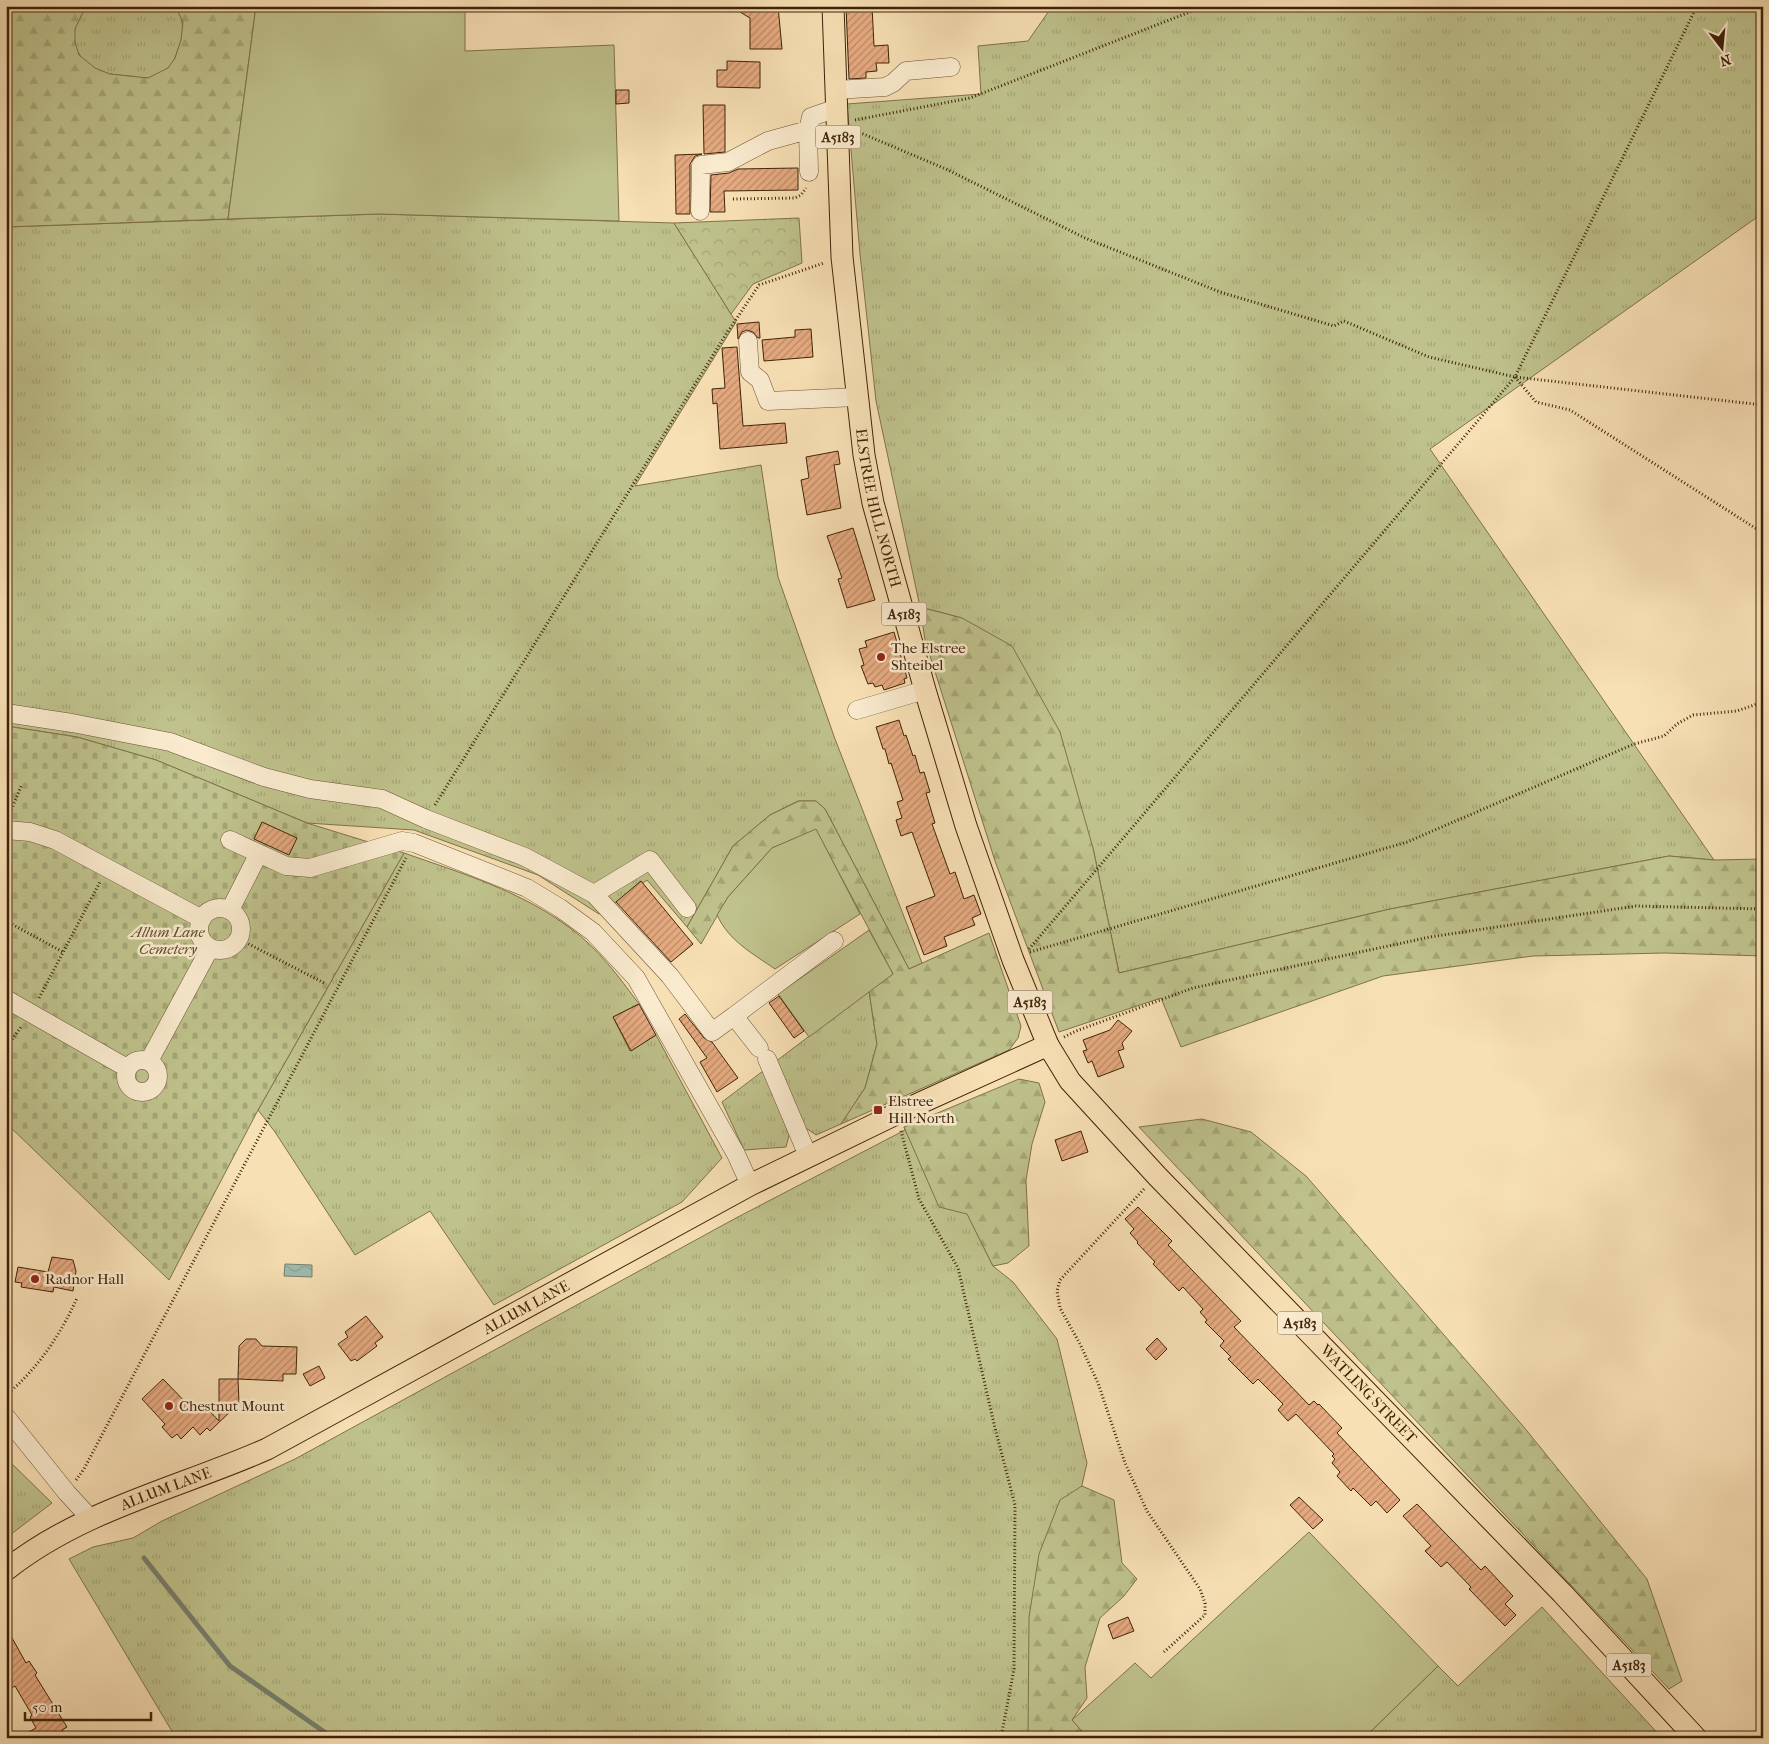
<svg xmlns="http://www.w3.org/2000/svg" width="1769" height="1744" font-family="'IM FELL French Canon',serif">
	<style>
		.grass { fill: url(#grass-tufts); stroke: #7f724a }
		.forest { fill: url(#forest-firs); stroke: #7f724a }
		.cemetery { fill: url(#cemetery-stones); stroke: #7f724a }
		.park { fill: url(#park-crowns); stroke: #7f724a }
		.garden { fill: #bfc28c; stroke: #7f724a }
		.water { fill: url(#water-waves); stroke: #777f6d }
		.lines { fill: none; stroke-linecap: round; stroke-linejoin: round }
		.stream { stroke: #777f6d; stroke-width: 5 }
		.building { fill: url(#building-hatch); stroke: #3f2208 }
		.minor-casing { stroke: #6d5233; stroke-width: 19 }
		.major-casing { stroke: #3f2208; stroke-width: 23 }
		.path { stroke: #3f2208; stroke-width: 3; stroke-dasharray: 1 2.5; stroke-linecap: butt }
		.minor { stroke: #faebcf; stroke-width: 18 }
		.major { stroke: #f8e0b5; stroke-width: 21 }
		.poi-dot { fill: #8f2418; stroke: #faebcf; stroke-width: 2 }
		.labels { text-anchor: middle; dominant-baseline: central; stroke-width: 5; stroke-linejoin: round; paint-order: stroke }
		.shield { fill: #faebcf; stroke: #775e44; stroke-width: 1 }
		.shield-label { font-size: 14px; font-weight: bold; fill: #3f2208 }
		.street-label { font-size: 15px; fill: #3f2208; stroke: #faebcf }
		.poi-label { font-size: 15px; fill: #3f2208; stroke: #faebcf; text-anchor: start }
		.park-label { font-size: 15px; font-style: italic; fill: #5f4a29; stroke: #faebcf }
	</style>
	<defs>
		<pattern id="grass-tufts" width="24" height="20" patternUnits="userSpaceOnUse" patternTransform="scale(1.25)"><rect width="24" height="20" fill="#bfc28c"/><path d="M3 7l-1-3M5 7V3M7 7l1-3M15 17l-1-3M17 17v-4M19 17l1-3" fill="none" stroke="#a5a677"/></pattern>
		<pattern id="forest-firs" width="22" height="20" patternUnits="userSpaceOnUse" patternTransform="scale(1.25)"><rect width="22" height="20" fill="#bfc28c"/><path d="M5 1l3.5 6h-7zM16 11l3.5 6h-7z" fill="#a5a677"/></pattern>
		<pattern id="cemetery-stones" width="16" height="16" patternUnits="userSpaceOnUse" patternTransform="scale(1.25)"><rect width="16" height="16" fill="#bfc28c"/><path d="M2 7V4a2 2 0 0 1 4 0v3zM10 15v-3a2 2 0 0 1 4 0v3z" fill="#a5a677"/></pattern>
		<pattern id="park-crowns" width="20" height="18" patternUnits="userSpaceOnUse" patternTransform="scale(1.25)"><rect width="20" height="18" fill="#bfc28c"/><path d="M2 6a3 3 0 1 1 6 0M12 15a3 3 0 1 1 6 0" fill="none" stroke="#a5a677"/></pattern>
		<pattern id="water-waves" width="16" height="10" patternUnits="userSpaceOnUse" patternTransform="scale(1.25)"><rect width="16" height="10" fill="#9dbdb0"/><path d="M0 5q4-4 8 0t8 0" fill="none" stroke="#88a296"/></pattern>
		<pattern id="building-hatch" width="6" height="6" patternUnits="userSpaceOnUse" patternTransform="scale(1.25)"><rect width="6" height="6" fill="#e7ab81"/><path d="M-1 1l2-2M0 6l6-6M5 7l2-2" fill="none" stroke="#bd8b68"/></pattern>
	</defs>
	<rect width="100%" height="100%" fill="#f8e0b5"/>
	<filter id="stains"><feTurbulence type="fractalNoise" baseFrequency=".004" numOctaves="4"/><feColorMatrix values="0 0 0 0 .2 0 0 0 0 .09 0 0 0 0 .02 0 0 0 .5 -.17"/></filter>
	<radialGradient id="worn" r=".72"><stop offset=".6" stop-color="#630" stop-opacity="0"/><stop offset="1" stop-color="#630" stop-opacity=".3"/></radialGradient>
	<path class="grass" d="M89,6L177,7C184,23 184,31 179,47C176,54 174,63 168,68C165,71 153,78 148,78C143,79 135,77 129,76C118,75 107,75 96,69C69,54 67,27 89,6Z
		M1117,6H1763V213L1430,449L1714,860L1669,856L1390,909L1119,973L1093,848L962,618L920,607L876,401L860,254L847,104L981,94L978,46L1028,41L1051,8L1117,12Z
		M379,214L674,223L736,322L635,486L761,465L778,577L835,739L922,963L909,969L825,809L816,801H798L770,815L733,846L687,927L647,880L599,914L538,875L414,830L307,823L156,760L77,737L6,726V227Z
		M404,853C461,873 521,891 570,928C598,948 619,977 639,1004L613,1017L630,1051L656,1035L722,1158L682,1202L494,1305L430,1211L355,1255L275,1132L258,1110Z
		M869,991L877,1044L865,1088L841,1124L816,1135L800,1124L775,1062Z
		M767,1068L791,1128L786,1147L744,1150L722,1102Z
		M904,1127L955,1189L993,1266L1013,1282L1057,1339L1087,1463L1035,1692L1040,1738H176L69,1559L93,1547L133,1538L162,1521L295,1459L736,1218L905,1130Z
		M6,1458L52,1503L6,1538Z
		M1542,1607L1662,1738H1364L1438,1666L1458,1686Z"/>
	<path class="forest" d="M6,6H89L83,12L75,29V42L79,55L95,68L110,74L148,78L168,68L175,58L181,40L183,22L175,6H256L228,219L6,227Z
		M920,607L962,618L1012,646L1060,732L1093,848L1119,973L1390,909L1669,856L1714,860L1763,859V956L1665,953L1533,956L1383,976L1181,1047L1161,998L1059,1032L995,861L925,640Z
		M799,801H816L825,809L909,969L989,933L1021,1026L1018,1038L1009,1050L841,1124L865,1088L877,1044L869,991L893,974L816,830L772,848L728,897L701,944L687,927L733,846L770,815Z
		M1019,1079L1039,1083L1045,1102L1032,1144L1026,1180L1029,1246L1008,1263L993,1266L967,1214L939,1207L904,1127Z
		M1202,1119L1251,1132L1306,1176L1523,1426L1647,1579L1682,1681L1669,1689L1139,1127Z
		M1082,1486L1114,1500L1122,1563L1137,1579L1124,1596L1100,1618L1085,1667L1087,1698L1072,1720L1088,1738H1028L1029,1617L1039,1554L1060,1500Z"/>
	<path class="cemetery" d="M6,726L77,737L156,760L307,823L404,853L258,1110L169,1280L6,1123Z"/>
	<path class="park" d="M799,218L802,263L753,284L731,314L674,223Z"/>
	<path class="garden" d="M256,6H465V51L614,45L619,221L379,214L228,219Z
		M816,829L860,914L775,969C752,953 729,941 717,915L728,897L772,848Z
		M869,930L893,974L809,1037L778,994Z
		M1309,1532L1438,1666L1364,1738H1088L1072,1720L1135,1663L1151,1678Z"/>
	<path class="water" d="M285,1264L312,1265V1277L284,1276Z"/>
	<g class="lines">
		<path class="stream" d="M144,1558L230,1666L333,1738"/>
	</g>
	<path class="building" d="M730,6H778L782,49H750V18Z
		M846,6H872L874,46L888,45L889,63H876L877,71L866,72V78L849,79Z
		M727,61L760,62V88L717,87V70H727Z
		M616,90H629V103L616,104Z
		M703,105H725V152L704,154Z
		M702,154L695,156L690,164V214H676L675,155Z
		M798,168V190L724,191L725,212H710L711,175L729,173L738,169Z
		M759,322L760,338H758L753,332L747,330L742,332L738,339L737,324Z
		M811,329L813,357L764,361L762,340L795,337V330Z
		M737,347L743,426L785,423L787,443L720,449L717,403L713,404L712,389L725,388L722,348Z
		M838,451L840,464L834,465L841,508L807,515L801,480L809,478L806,457Z
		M853,528L875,600L847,608L838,579L842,578L827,536Z
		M894,632L907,678L904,679L905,683L884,690L882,685L875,687L873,683L868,684L861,666L864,665L859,649L867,647L865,641Z
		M899,720L904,736L906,735L913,756L915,755L920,773L924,772L930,792L926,793L935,823L932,824L950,874L955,872L964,899L974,895L981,914L972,918L975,925L944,937L947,946L924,955L906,907L935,896L912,832L901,836L896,820L902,818L897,802L903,800L891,763L889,764L885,749H883L876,727Z
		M262,822L297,838L289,855L254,839Z
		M641,881L693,944L671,962L616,902Z
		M779,996L804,1031L794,1038L769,1003Z
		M639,1004L656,1035L631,1051L613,1017Z
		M685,1014L704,1038L712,1042L738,1078L717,1092L700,1062L707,1058L679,1019Z
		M1118,1020L1132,1031L1122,1043L1124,1049L1118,1051L1124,1067L1098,1077L1092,1061L1088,1063L1083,1051L1087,1050L1083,1040L1110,1030Z
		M1081,1131L1088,1152L1062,1161L1055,1140Z
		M1138,1207L1172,1241L1168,1245L1241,1321L1234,1327L1309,1405L1314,1401L1318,1405L1319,1404L1342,1428L1337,1433L1400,1500L1387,1513L1376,1501L1371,1506L1353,1488L1351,1491L1337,1476L1340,1472L1332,1463L1335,1459L1332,1456L1334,1454L1296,1414L1288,1421L1278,1410L1283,1404L1258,1379L1253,1384L1228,1359L1231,1357L1220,1346L1224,1341L1205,1322L1207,1320L1200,1312L1203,1309L1183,1287L1179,1291L1153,1264L1155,1262L1137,1243L1138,1242L1130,1233L1134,1229L1125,1219Z
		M52,1257L73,1260L76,1271L73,1291L54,1287L53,1292L21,1287L22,1283L15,1282L18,1267L48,1272Z
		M366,1316L383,1337L375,1343L377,1346L357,1361L355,1359L351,1361L338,1344L348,1337L345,1332Z
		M1157,1338L1167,1349L1156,1360L1146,1349Z
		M246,1339H256L262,1346L297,1347L296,1374H283V1381L238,1379L239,1403H234V1408L210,1431L207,1428L200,1435L193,1427L181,1439L177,1434L172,1438L162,1427L165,1424L142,1399L163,1379L193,1410L201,1402L219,1421V1379H238L239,1346Z
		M319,1366L325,1378L310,1386L303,1374Z
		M1299,1497L1323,1520L1313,1529L1290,1505Z
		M1417,1504L1481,1570L1485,1566L1513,1596L1505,1604L1516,1615L1505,1626L1469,1589L1471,1587L1447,1562L1441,1567L1425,1551L1431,1546L1403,1516Z
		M1128,1617L1134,1631L1113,1639L1108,1625Z
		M6,1627L26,1663L29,1661L37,1673L35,1675L67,1727L62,1730L67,1738H18L36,1728L30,1717L32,1715L15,1686L6,1691Z"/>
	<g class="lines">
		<defs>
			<path id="minor" d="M836,90L885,87L893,83L906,71L951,67
				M809,172L808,130L811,117L837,108
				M700,211L701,165L728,162L768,141L808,130
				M748,341L750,372L760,380L768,401L857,397
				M857,710L925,690
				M6,713L72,723L170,742L264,777L310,789L382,799L426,819L525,857L594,894L670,976L712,1032L734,1016
				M6,830L30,832L55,840L202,919
				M230,840L286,866L310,868L402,841L414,843L527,888L560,908L593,932L636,978L736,1154L750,1185
				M594,894L650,860L687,908
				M199 929a21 21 0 1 1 42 0a21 21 0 1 1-42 0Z
				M230,910L258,855
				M6,999L127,1068
				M759,1048L734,1016L834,941
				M767,1059L808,1156
				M126 1076a16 16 0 1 1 32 0a16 16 0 1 1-32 0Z
				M149,1061L210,948
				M6,1417L67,1493L90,1518"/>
			<g id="major">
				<path id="s1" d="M833,6L842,257L864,455L873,503L925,690L966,826L1013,960L1048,1045L1070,1081L1157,1176L1562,1593L1696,1738"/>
				<path id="s2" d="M6,1570C83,1509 179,1488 267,1449L750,1185L896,1114L1048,1045"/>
			</g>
		</defs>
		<use href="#minor" class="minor-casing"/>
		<use href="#major" class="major-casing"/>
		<path class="path" d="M855,120L970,98L1205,6
			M856,131L946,169L1085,238L1220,292L1334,326L1344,321L1429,357L1515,377L1763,405
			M733,199L795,198L801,195L806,188
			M1515,377L1536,402L1570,410L1763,533
			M435,805L723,339L759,285L824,263
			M10,813L22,784
			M6,921L63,952
			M239,939L326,984
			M1029,949L1515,377L1697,6
			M1030,952L1407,842L1634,744L1664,736L1677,724L1693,715L1737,711L1763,702
			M39,998L100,882
			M1064,1037L1076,1031L1193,988L1430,937L1636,906L1763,909
			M6,1048L21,1027
			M901,1131L919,1199L958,1268L995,1428L1015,1505L1014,1669L1001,1738
			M1144,1189L1060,1280L1057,1291L1060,1308L1080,1344L1098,1383L1125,1463L1147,1511L1200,1589L1205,1603V1615L1164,1652
			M6,1395C37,1370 61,1334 77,1298
			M76,1480L84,1469L406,858"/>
		<use href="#minor" class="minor"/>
		<use href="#major" class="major"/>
	</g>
	<g class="poi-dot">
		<circle cx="881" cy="657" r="5"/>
		<rect x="873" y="1105" width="10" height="10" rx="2.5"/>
		<circle cx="35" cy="1279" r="5"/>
		<circle cx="169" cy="1406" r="5"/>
	</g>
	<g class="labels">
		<g class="shield">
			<rect x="815.5" y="125.5" width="45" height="23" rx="4"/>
			<rect x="881.5" y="602.5" width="45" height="23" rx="4"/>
			<rect x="1007.5" y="990.5" width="45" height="23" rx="4"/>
			<rect x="1277.5" y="1311.5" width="45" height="23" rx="4"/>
			<rect x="1606.5" y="1653.5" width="45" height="23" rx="4"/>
		</g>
		<g class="shield-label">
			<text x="838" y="137">A5183</text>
			<text x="904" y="614">A5183</text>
			<text x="1030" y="1002">A5183</text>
			<text x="1300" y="1323">A5183</text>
			<text x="1629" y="1665">A5183</text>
		</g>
		<g class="street-label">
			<text stroke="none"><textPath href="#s1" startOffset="505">ELSTREE HILL NORTH</textPath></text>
			<text stroke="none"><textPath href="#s2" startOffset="584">ALLUM LANE</textPath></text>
			<text stroke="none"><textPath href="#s1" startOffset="1544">WATLING STREET</textPath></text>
			<text stroke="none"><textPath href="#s2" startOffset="180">ALLUM LANE</textPath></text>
		</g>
		<g class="poi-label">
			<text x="891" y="648">The Elstree<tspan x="891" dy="17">Shteibel</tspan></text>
			<text x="888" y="1101">Elstree<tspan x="888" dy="17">Hill North</tspan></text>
			<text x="45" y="1279">Radnor Hall</text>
			<text x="179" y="1406">Chestnut Mount</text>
		</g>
		<g class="park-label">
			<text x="168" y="932">Allum Lane<tspan x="168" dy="17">Cemetery</tspan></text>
		</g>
	</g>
	<rect width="1769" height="1744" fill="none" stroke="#f8e0b5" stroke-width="25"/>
	<rect x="8" y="8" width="1754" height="1729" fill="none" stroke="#3f2208" stroke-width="2.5"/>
	<rect x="12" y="12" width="1744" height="1719" fill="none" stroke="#3f2208"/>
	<g transform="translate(1722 48) rotate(164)" stroke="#faebcf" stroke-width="4" paint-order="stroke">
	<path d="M0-4L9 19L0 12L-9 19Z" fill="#3f2208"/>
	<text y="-8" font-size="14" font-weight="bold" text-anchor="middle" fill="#3f2208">N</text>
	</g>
	<path d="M25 1712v8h126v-8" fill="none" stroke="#3f2208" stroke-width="2.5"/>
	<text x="32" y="1712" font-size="15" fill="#3f2208" stroke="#faebcf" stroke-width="4" paint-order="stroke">50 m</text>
	<rect width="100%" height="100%" filter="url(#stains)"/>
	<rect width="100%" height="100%" fill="url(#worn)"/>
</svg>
